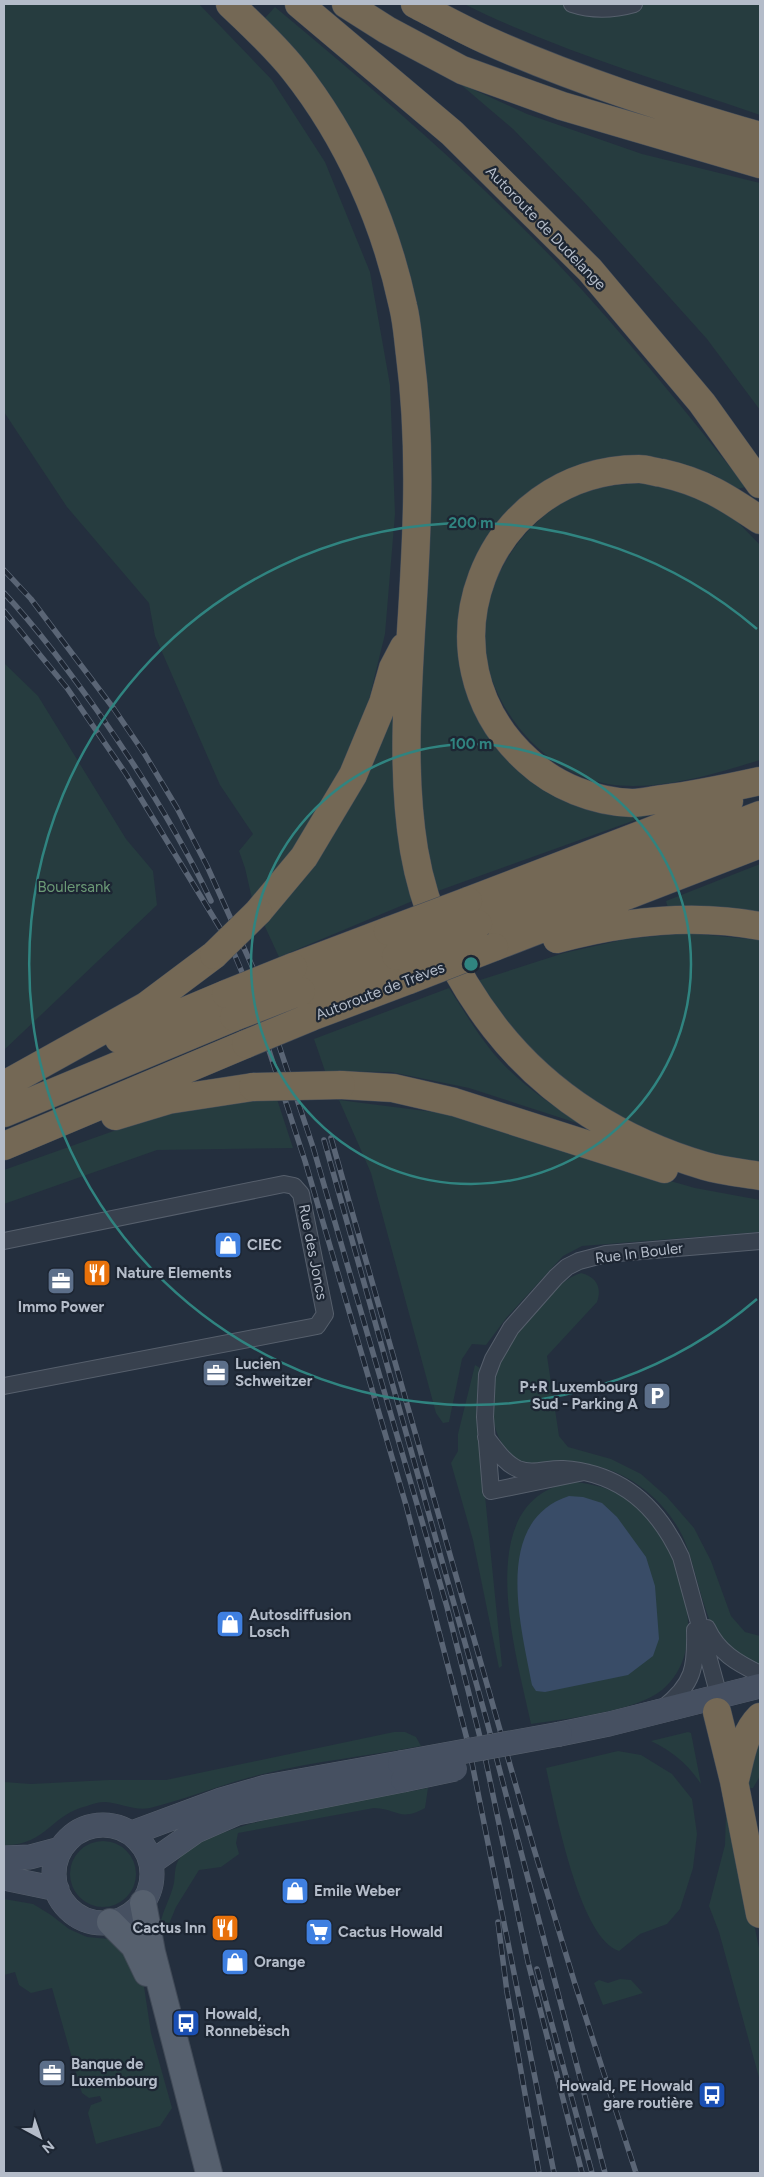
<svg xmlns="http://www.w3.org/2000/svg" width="764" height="2177" font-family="Figtree,sans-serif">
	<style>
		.green { fill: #263c3f }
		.water { fill: #394c67 }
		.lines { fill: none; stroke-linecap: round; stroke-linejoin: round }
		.minor-casing { stroke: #565f6c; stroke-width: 18 }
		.secondary-casing { stroke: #565f6c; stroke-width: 25 }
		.primary-casing { stroke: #414a57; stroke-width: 28 }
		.motorway-casing { stroke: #434c59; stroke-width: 29 }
		.minor { stroke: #38414e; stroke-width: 16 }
		.secondary { stroke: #465061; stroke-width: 24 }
		.primary { stroke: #56606e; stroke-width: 26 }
		.motorway { stroke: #746855; stroke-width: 28 }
		.rail-casing { stroke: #5a6575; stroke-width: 5.5 }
		.rail { stroke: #1d2633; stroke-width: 4; stroke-dasharray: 11; stroke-linecap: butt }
		.secondary-bridge-casing { stroke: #565f6c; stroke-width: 25; stroke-linecap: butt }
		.motorway-bridge-casing { stroke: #434c59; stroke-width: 29; stroke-linecap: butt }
		.secondary-bridge { stroke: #465061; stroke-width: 24 }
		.motorway-bridge { stroke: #746855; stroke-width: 28 }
		.ring { fill: none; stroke: #308480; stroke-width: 2.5 }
		.labels { text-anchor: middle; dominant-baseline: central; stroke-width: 4.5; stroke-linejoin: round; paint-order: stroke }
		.street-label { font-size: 15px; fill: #b4bcc9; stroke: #1d2633 }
		.park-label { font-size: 15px; fill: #6b9a76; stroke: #1d2633 }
		.poi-label { font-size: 15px; font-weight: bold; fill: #b4bcc9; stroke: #1d2633; text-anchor: start }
		.centre { fill: #308480; stroke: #1d2633; stroke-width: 2.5 }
		.ring-label { font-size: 15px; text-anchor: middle; font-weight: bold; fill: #308480; stroke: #1d2633; stroke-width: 4.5; stroke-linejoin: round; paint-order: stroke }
	</style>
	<rect width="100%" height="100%" fill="#242f3e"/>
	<path class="green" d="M4,4H199L272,80L325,162L370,272L390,385L395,514L385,634L365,716L350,753L306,836L253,903L245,868L239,851L253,834L220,785L155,636L149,603L67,507L4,412Z
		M464,4H760V115C662,81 556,50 464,4Z
		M275,7C373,89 470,171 558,264C625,335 685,411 746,487L737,489L714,475L674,462L637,457L499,523L475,561L464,596L458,633L461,662L496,743L652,814L435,892L423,840L400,255L264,19Z
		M459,83L527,114L642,154L760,183V410L707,339L584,202L513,129Z
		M640,483L680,489L730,514L760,545V760C715,774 656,792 608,784C538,772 476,693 485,621C492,568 527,520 574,496C594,486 618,485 640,483Z
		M4,663L38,696L126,839L153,871L157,905L4,1050Z
		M395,711L415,900L279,957L262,920L379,740Z
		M760,864V918L669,912L666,901Z
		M688,933L760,940V1162C681,1156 598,1117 540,1062C515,1038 496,1009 477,981L564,953L626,939Z
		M449,988C466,1014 482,1042 503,1064C526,1088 553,1105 580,1124L469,1088L391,1072L325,1071L314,1039Z
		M275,1093L293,1148L157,1150L4,1204V1170L181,1107Z
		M339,1100L441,1113L536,1139L600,1161L695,1188L760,1200V1232L582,1246L563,1256L507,1317L486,1345L472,1344L462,1359L449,1422L443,1423L436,1413L371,1173Z
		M581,1273C597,1277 602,1288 597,1302L547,1356L559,1436L568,1447L611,1459L641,1474L667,1497L694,1528L711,1561L731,1616L745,1632L760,1636V1664C754,1664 749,1660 743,1657C738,1653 732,1651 727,1647C703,1627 697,1565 682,1535C667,1505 639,1480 607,1469C582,1461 553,1464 528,1464C488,1452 485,1394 501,1362C513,1335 553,1281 581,1273Z
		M475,1365L480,1368L477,1392L479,1436L502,1666L499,1668L473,1540L451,1463L458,1451V1434Z
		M575,1482C599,1485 622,1491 640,1509C679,1549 714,1647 662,1690C637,1711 565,1719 531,1724C517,1656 467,1496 575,1482Z
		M394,1732H405L416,1737L421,1746C369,1756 315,1761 263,1774C225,1783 187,1799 150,1808C134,1811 121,1803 105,1802C99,1802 92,1804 87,1806C51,1814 46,1846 4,1845V1782L31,1784L109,1780H166Z
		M688,1732L691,1733L701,1784C687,1763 673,1752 651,1741Z
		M760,1740V1776L753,1788H748L746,1778Z
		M713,1748L735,1831L760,1953V2081L719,1932L709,1906L725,1845L726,1814Z
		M618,1751L641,1755L672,1774L692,1799L697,1834L693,1868L680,1909L667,1924L640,1934L619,1951C579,1938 555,1807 546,1768Z
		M428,1788L425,1808C400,1822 398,1809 374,1808L238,1833L236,1843L239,1854L221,1867L199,1870L176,1907L169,1924L161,1920C164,1909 170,1898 173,1887C176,1878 173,1866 180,1858C210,1820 376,1798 428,1788Z
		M70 1874a33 33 0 1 1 66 0a33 33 0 1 1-66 0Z
		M4,1899L33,1904L51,1915L69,1929L87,1937L109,1939L119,1943L143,1980L151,2033L172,2108L160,2126L96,2144L88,2113L91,2105L102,2101L100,2096L89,2098L82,2093L52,1988L31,1993L19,1985L15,1972L4,1975Z
		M620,1979L631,1980L643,1993L603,2005L594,1983L599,1980L608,1983Z"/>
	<path class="water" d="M569,1496L583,1497L602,1503L617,1517L646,1557L655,1586L659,1639L653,1656L628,1675L545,1692L536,1691L532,1685C521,1626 492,1521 569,1496Z"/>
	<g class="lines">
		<defs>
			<path id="minor" d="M572,4C593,11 613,10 634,4
				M4,1241L284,1184L294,1186L301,1194L325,1314L317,1326L4,1386
				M486,1437C495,1448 504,1463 518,1469C533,1475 548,1468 563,1469C622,1473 658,1507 681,1557L719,1696
				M584,1472L491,1491L485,1417L487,1375L493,1359L511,1328L556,1277L567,1267L579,1261L606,1254L760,1241
				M707,1628C718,1652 737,1663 760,1674
				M663,1708C694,1684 696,1667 695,1630"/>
			<path id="secondary" d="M560,1734L609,1724L760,1686
				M54 1874a49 49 0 1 1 98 0a49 49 0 1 1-98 0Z
				M132,1833L221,1800L266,1787L400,1763
				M4,1858L30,1857L60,1849
				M152,1862L196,1831L237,1813L403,1780
				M4,1878L57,1889"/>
			<path id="primary" d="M143,1903L152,1952L209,2173
				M110,1922L134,1946L147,1973"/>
			<path id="motorway" d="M230,4C252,25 275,46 294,70C348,138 385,222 403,306C407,322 408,339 410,355C422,447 417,538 411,631C407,703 402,777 414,850C425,915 455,976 495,1028C548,1096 623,1142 705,1166C722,1171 742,1173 760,1176
				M299,4L452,133L590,270L702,403L760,484
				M346,4L387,30L462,70L562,106L760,164
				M415,4C438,16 462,29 486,40C575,80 667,109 760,136
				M760,520C726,497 703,482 662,473C654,472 646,469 639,469C484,470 413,658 528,761C555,786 595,802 632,803C642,803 653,800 663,799C696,795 728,788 760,781
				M468,901L729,801
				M258,912L304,857L353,775L383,703L393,668L404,647
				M478,924L760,815
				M557,939C624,921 692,913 760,926
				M494,947L760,844
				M293,967L388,931
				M301,991L396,956
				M311,1017L409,980
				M119,1039L226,994
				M4,1085L146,1006L214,955
				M341,1085L393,1088L454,1102L664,1169
				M4,1113L234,1017
				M115,1116L168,1100L253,1087
				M4,1146L246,1044
				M717,1712L734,1781L760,1914
				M735,1780C741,1757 743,1734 760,1717"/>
		</defs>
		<use href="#minor" class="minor-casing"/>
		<use href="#secondary" class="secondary-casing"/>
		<use href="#primary" class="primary-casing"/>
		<use href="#motorway" class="motorway-casing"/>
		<use href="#minor" class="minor"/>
		<use href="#secondary" class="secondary"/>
		<use href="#primary" class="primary"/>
		<use href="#motorway" class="motorway"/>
		<defs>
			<path id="rail" d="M4,570L31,599L114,709L144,753L177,808L207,866L253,968L313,1147L447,1607L485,1757L528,1962L582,2173
				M4,593C38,629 67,669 96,709C139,770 179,833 211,901
				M4,611L67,688L126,774L231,946L249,989L305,1161L406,1505L468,1743L554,2173
				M331,1138L534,1849L575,1984L636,2173
				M324,1140L486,1718L605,2173
				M498,1922L507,1992L539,2173
				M537,1969L592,2173"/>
		</defs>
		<use href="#rail" class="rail-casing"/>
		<use href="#rail" class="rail"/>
		<defs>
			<path id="secondary-bridge" d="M400,1763L560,1734
				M403,1780L455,1769"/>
			<path id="motorway-bridge" d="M388,931L468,901
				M214,955L258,912
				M396,956L478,924
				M409,980L494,947
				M226,994L293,967
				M234,1017L301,991
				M246,1044L311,1017
				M253,1087L341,1085"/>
		</defs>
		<use href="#secondary-bridge" class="secondary-bridge-casing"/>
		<use href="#motorway-bridge" class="motorway-bridge-casing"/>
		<use href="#secondary-bridge" class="secondary-bridge"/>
		<use href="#motorway-bridge" class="motorway-bridge"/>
	</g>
	<g class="ring">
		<circle cx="471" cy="964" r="220"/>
		<path d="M757 1299A441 441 0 1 1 757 629"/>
	</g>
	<defs>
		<symbol id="shop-square" viewBox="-11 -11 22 22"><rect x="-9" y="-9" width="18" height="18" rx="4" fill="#3f7fe0" stroke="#1d2633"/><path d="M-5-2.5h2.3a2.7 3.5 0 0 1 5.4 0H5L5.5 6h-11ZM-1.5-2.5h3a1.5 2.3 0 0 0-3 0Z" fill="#fff"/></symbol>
		<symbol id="restaurant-square" viewBox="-11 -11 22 22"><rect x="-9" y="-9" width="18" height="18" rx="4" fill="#e8710a" stroke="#1d2633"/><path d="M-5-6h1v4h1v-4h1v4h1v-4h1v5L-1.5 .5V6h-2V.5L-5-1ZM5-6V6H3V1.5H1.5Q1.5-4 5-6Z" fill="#fff"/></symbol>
		<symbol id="office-square" viewBox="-11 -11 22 22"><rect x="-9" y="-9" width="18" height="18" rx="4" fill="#5c6f8a" stroke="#1d2633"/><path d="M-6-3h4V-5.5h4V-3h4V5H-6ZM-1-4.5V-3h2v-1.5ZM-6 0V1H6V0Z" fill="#fff"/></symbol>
		<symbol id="parking-square" viewBox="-11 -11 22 22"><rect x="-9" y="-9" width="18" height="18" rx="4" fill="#5c6f8a" stroke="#1d2633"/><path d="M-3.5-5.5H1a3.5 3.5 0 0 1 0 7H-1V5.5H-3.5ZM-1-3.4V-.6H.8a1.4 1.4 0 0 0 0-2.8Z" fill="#fff"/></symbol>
		<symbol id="supermarket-square" viewBox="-11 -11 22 22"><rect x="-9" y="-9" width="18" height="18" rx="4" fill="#3f7fe0" stroke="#1d2633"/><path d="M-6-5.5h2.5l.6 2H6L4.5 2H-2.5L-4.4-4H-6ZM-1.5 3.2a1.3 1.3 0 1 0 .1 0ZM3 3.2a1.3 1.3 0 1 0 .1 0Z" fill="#fff"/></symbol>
		<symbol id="bus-square" viewBox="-11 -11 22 22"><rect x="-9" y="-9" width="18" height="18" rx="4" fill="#1a4fb4" stroke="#1d2633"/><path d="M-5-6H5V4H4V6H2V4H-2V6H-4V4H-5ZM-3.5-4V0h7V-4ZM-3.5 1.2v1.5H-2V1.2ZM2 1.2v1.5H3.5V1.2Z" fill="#fff"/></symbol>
	</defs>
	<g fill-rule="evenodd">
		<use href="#shop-square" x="212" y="1229" width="32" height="32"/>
		<use href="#restaurant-square" x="81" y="1257" width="32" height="32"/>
		<use href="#office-square" x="45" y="1265" width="32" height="32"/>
		<use href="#office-square" x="200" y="1357" width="32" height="32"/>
		<use href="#parking-square" x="641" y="1380" width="32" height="32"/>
		<use href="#shop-square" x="214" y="1608" width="32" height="32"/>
		<use href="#shop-square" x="279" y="1875" width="32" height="32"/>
		<use href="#restaurant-square" x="209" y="1912" width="32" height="32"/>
		<use href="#supermarket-square" x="303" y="1916" width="32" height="32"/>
		<use href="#shop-square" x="219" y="1946" width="32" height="32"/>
		<use href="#bus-square" x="170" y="2007" width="32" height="32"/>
		<use href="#office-square" x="36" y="2057" width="32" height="32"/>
		<use href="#bus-square" x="696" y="2079" width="32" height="32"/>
	</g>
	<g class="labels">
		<g class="street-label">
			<text transform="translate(546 228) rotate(46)">Autoroute de Dudelange</text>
			<text transform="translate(380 991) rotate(-21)">Autoroute de Trèves</text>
			<text transform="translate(313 1252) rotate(79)">Rue des Joncs</text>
			<text transform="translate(639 1253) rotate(-7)">Rue In Bouler</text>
		</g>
		<g class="park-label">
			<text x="74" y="887">Boulersank</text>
		</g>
		<g class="poi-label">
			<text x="247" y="1245">CIEC</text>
			<text x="116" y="1273">Nature Elements</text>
			<text x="61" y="1307" text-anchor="middle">Immo Power</text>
			<text x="235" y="1364">Lucien<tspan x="235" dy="17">Schweitzer</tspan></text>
			<text x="638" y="1387" text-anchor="end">P+R Luxembourg<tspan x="638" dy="17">Sud - Parking A</tspan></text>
			<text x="249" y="1615">Autosdiffusion<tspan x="249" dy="17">Losch</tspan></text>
			<text x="314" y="1891">Emile Weber</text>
			<text x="206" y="1928" text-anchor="end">Cactus Inn</text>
			<text x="338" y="1932">Cactus Howald</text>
			<text x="254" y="1962">Orange</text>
			<text x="205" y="2014">Howald,<tspan x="205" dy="17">Ronnebësch</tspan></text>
			<text x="71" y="2064">Banque de<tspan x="71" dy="17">Luxembourg</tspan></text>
			<text x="693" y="2086" text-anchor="end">Howald, PE Howald<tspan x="693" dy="17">gare routière</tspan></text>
		</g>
	</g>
	<circle cx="471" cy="964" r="8" class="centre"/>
	<g class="ring-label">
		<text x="471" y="528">200 m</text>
		<text x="471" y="749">100 m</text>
	</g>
	<rect width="764" height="2177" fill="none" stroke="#b4bcc9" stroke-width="10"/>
	<g transform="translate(40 2137) rotate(140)" stroke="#1d2633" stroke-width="4" paint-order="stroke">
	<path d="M0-4L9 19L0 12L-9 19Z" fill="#b4bcc9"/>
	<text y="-8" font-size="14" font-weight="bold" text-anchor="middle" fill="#b4bcc9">N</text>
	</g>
</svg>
